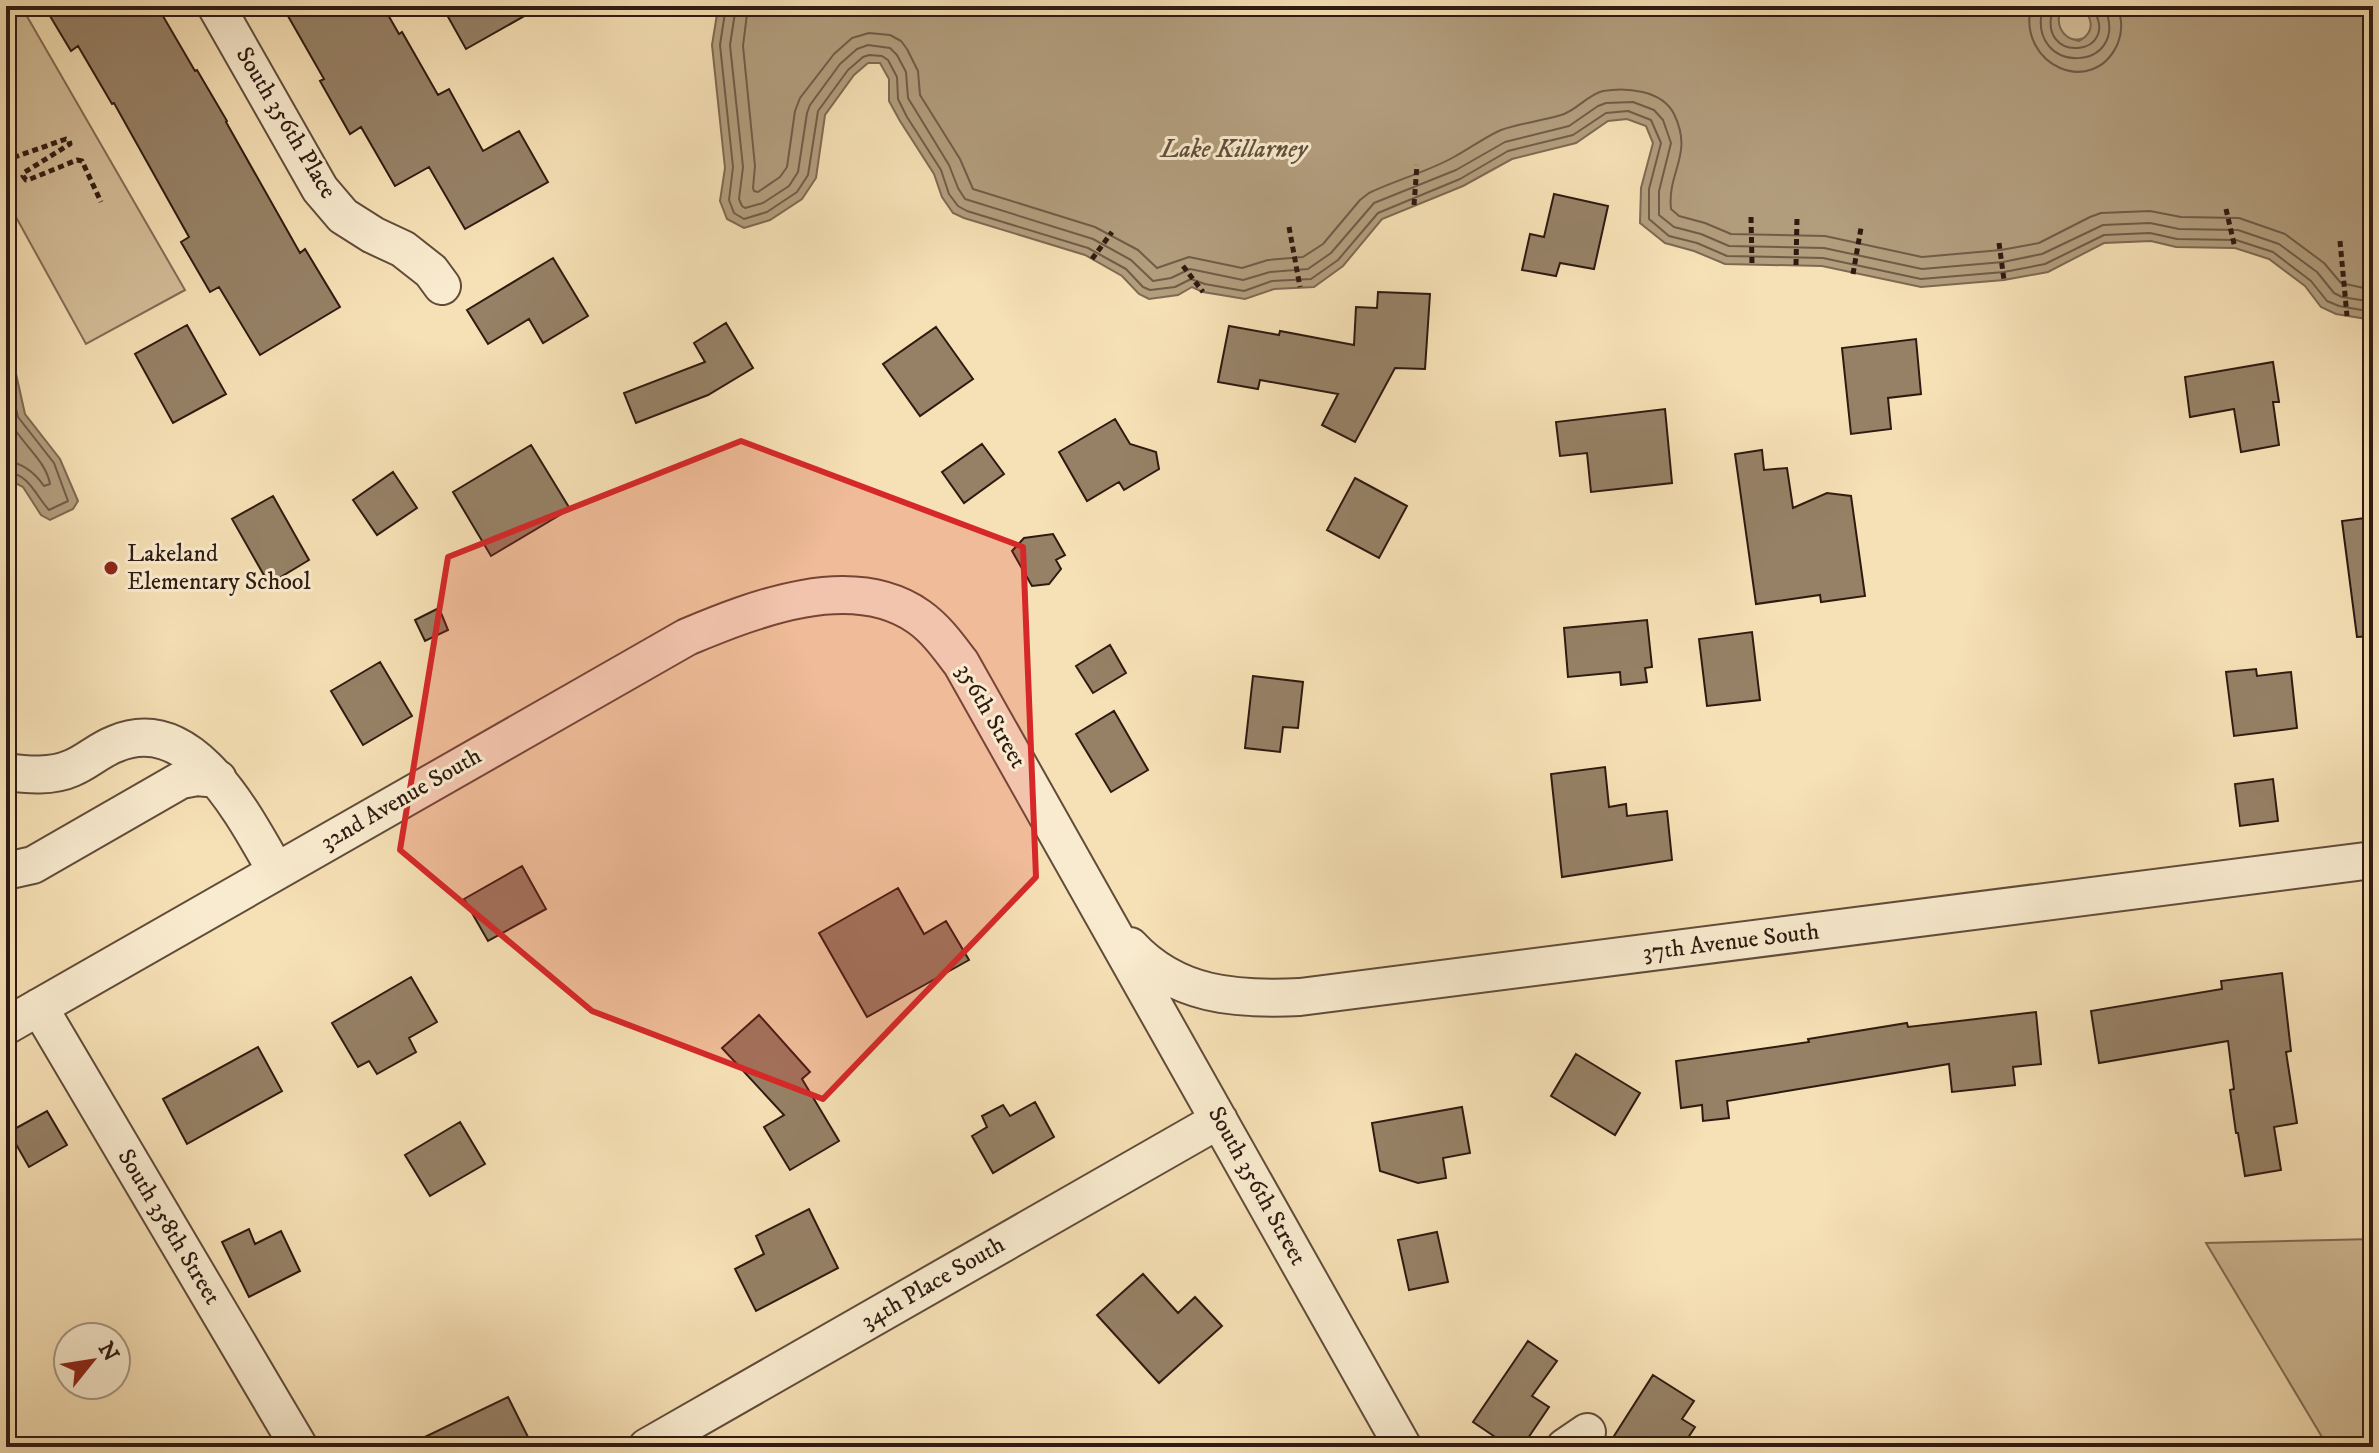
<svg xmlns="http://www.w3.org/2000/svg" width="2379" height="1453" font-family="'IM FELL DW Pica',serif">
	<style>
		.green { fill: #d4be99; stroke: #826c55; stroke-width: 2 }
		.water { fill: #b29d7d; stroke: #7e6952; stroke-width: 2 }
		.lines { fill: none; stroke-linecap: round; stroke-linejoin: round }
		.shore { stroke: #705c47; stroke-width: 2 }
		.building { fill: #968166; stroke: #2f1a11; stroke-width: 2 }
		.minor-casing { stroke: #614c3a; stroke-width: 40 }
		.path { stroke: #2f1a11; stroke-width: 5; stroke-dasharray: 6 4; stroke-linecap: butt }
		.minor { stroke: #f9ebcf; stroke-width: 36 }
		.marked { fill: #d62828; fill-opacity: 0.2; stroke: #d62828; stroke-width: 6; stroke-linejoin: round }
		.poi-dot { fill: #8f2418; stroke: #f9ebcf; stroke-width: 3 }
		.labels { text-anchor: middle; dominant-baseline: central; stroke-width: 6; stroke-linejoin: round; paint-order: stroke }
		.street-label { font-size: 24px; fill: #2f1a11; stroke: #f9ebcf }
		.poi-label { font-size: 24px; fill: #2f1a11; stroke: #f9ebcf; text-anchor: start }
		.water-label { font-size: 26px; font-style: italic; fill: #634e3c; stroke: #f9ebcf }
	</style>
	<rect width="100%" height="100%" fill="#f6e0b5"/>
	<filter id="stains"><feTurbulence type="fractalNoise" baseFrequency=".0025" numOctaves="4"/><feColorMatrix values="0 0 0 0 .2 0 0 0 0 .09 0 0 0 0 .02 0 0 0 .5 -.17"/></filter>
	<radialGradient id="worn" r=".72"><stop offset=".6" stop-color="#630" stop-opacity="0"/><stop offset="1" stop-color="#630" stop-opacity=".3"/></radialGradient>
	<path class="green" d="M6,6H21L185,290L86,344L6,199Z
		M2063,6H2080C2124,45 2036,56 2063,6Z
		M2373,1239V1447H2328L2206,1243Z"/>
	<path class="water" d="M720,6H2063C2054,22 2060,38 2079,41C2096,32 2093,17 2080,6H2373V320L2336,314L2321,307L2305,286L2269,259L2235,248L2176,247L2151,241L2104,243L2048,272L2004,280L1921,287L1822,266L1725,264L1694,251L1665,243L1640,223L1641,188L1653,143L1646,126L1627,119L1608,121L1576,143L1512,159L1463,186L1382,219L1343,266L1314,287L1274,289L1245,299L1203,292L1192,287L1178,295L1149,299L1139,294L1122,276L1085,255L964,218L953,213L942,197L934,174L900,121L889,101V79L880,63H868L854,75L825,115L816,178L802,199L770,220L744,228L727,219L720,201L725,168L712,45L718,8Z
		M6,329L25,414L60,459L78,501L73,509L50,520L41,515L23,487L6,478Z"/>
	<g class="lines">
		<path class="shore" d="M726,6L720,45L733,167L729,200L734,213L744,219L767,212L797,192L808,175L818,111L848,70L863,57L869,55L882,56L888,60L897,77L898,99L907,117L941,170L949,194L958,206L967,211L1088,248L1126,269L1143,287L1150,290L1175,287L1191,279L1205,284L1244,291L1272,281L1311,279L1338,260L1378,213L1460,179L1508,151L1573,135L1606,113L1628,111L1651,120L1661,143L1649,189V219L1669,236L1697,243L1727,256L1823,258L1921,279L2004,272L2045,264L2104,235L2150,233L2177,239L2236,240L2273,252L2311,281L2327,301L2339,306L2373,312
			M736,6L730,45L743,167L739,199L742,206L745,208L763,203L789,186L798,172L807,113L810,105L840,64L857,49L868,45L890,48L897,55L906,72L908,98L949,165L958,188L965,199L1093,239L1131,260L1153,281L1171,278L1190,269L1243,280L1270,272L1308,269L1331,253L1374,203L1456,170L1505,142L1569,126L1598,106L1606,103L1633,102L1654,110L1663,120L1671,143L1659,191V215L1674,227L1701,234L1729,246L1824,248L1922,269L2003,262L2042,254L2103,225L2150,223L2179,229L2238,230L2279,244L2317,272L2334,293L2342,297L2373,302
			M748,6L743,46L755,166L753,188L754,191L758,192L780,177L787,167L795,111L800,98L834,54L852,38L869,33L890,35L901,41L907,49L918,71L920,95L960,159L973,189L1095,227L1138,250L1157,268L1189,257L1242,268L1268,260L1303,257L1323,244L1360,200L1369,193C1396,180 1427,172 1454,157C1469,149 1485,137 1501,130C1521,123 1541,121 1561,115C1576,111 1587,95 1603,91C1626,87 1662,90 1674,114C1694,155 1667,171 1671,209L1679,216L1705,223L1731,234L1825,236L1922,257L2001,250L2039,243L2090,217L2101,213L2150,211L2181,217L2239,218L2285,234L2324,263L2341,283L2373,290
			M2031,6C2017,66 2094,99 2118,43C2123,30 2122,18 2117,6
			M2043,6C2024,78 2134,73 2104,6
			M2054,6C2032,67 2127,57 2091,6
			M6,365L18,417L54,463L68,501L49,510C35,495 30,475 6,471
			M6,410C13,439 45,456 50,484L44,486C35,473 23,463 6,461"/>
	</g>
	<path class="building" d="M44,6H144L150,16L160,11L195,71L197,70L227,121L226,122L300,253L305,249L340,307L260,355L219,287L210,292L181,242L189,237L114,103L112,104L78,46L71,51Z
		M286,6H383L399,34L402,32L438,95L449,89L483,151L519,131L548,182L465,229L429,167L395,186L361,127L350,134L320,81L324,79L288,16L291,15Z
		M442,6H542L466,49Z
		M1554,194L1608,206L1594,269L1560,263L1556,276L1522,270L1530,234L1544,237Z
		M553,258L588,316L543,343L529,319L488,344L467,310Z
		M1378,292L1430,294L1425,369L1395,368L1355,442L1322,425L1338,394L1260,380L1258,389L1218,382L1229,326L1279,335L1280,331L1354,345L1356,307L1377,308Z
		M726,323L753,368L708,395L636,423L624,393L705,362L694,343Z
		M187,325L226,394L173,423L135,354Z
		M936,327L973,379L920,416L883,364Z
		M1916,339L1921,394L1888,398L1891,429L1851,434L1842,348Z
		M2273,362L2279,402H2273L2279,445L2241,452L2234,409L2190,417L2185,377Z
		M1665,409L1672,483L1591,492L1587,453L1560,456L1556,422Z
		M1115,419L1130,444L1156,452L1159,469L1124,490L1119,482L1087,501L1059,452Z
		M982,444L1004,474L964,503L942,472Z
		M531,445L570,509L491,556L453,492Z
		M1762,450L1764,470L1787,468L1793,508L1827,493L1851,496L1865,596L1821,602L1820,595L1756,604L1735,454Z
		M393,472L417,508L377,535L353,500Z
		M1355,478L1407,506L1379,558L1327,530Z
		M273,496L309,560L269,584L232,519Z
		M2373,517V636L2357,637L2342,521Z
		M1053,534L1065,555L1056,560L1061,569L1049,584L1032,586L1012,551L1024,538Z
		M439,608L448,630L425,641L415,620Z
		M1647,620L1652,667L1645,668L1647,682L1621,685L1620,672L1568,677L1564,628Z
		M1752,632L1760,700L1707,706L1699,639Z
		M1110,645L1126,673L1093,693L1076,666Z
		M380,662L412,716L363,745L331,691Z
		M2256,669L2257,676L2291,672L2297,728L2234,736L2226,672Z
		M1253,676L1303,682L1298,728L1283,727L1280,752L1245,748Z
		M1114,711L1148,770L1111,792L1076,734Z
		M1605,767L1609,807L1626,804L1627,816L1667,811L1672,860L1562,877L1551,774Z
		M2273,779L2278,821L2240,826L2235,784Z
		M522,866L546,909L488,941L464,899Z
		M898,888L924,934L946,921L969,960L867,1017L819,933Z
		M2282,973L2291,1051L2286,1052L2297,1123L2274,1127L2281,1170L2245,1176L2238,1133H2236L2230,1090L2234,1089L2228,1041L2099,1063L2091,1011L2222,989L2221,981Z
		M411,977L437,1022L409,1038L416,1052L377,1074L369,1061L358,1067L332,1023Z
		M2036,1012L2041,1064L2013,1067L2015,1085L1952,1092L1949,1064L1727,1101L1729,1118L1703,1121L1702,1105L1681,1108L1676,1061L1809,1042L1808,1039L1907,1023L1908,1027Z
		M759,1015L810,1072L802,1079L839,1141L790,1170L764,1127L784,1115L722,1048Z
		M258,1047L282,1091L187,1144L163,1099Z
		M1576,1054L1640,1093L1615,1135L1551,1096Z
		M1035,1102L1054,1137L993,1173L972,1136L987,1127L982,1116L1003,1105L1010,1116Z
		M1462,1107L1470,1153L1443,1158L1446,1178L1418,1183L1380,1171L1372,1123Z
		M47,1111L67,1145L29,1167L9,1132Z
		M460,1122L485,1164L430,1196L405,1155Z
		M809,1209L838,1268L756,1311L735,1269L764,1254L756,1236Z
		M249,1229L255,1244L281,1231L300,1271L249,1297L222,1242Z
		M1437,1232L1448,1282L1409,1290L1398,1240Z
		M1143,1274L1178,1313L1195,1297L1222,1326L1159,1383L1097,1315Z
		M1528,1341L1557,1361L1532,1396L1549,1407L1522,1447H1510L1473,1422Z
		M1653,1375L1694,1401L1682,1419L1695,1427L1682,1447H1607Z
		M508,1397L533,1447H404Z"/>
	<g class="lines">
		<defs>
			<path id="minor" d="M216,6L320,189L343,216L373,235L403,249L431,271L442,286
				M6,772C28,775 52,777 72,768C87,762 99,750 115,744C193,711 245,818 276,871
				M6,871L33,865L181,780L197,777L218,779
				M1130,946C1176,996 1236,1000 1300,997L2373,860
				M39,1007L299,1447
				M6,1026L687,637C754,609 852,570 919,617C936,629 948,646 961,663L1403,1447
				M647,1447L1219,1120
				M1565,1447L1587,1432"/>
		</defs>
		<use href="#minor" class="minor-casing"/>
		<path class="path" d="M6,152L12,158L66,139L69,140L70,144L25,172L23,176L26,180H28L77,160L82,161L101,202
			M1414,205L1417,165
			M2226,209L2235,248
			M1751,217L1752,264
			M1289,227L1300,287
			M2340,241L2347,316
			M1999,243L2004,280
			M1092,259L1112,232
			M1796,265L1797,218
			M1183,266L1203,292
			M1853,274L1861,228"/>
		<use href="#minor" class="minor"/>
	</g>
	<path class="marked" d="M741,441L1023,547L1036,877L823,1099L592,1011L400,850L448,557Z"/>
	<circle class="poi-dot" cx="111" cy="568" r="8"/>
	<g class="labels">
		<g class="street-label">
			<text transform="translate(286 123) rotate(59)">South 356th Place</text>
			<text transform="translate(991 716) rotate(60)">356th Street</text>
			<text transform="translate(401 799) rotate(-30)">32nd Avenue South</text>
			<text transform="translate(1731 942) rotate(-7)">37th Avenue South</text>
			<text transform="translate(1257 1186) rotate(61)">South 356th Street</text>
			<text transform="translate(169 1227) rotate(59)">South 358th Street</text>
			<text transform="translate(933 1283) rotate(-30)">34th Place South</text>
		</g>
		<g class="poi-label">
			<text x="127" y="554">Lakeland<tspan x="127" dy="28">Elementary School</tspan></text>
		</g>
		<g class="water-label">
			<text x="1234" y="149">Lake Killarney</text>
		</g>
	</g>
	<rect width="2379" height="1453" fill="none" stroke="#f6e0b5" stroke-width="32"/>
	<rect x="8" y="8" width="2363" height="1437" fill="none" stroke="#2f1a11" stroke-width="4"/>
	<rect x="16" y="16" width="2347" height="1421" fill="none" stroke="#2f1a11" stroke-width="2"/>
	<g transform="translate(92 1361) rotate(60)"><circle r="38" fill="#f9ebcf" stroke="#a89783" stroke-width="2"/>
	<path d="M0-6L14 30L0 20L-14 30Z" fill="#8f2418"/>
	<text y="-12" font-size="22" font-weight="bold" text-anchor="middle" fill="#2f1a11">N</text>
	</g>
	<rect width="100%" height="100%" filter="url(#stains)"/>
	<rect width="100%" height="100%" fill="url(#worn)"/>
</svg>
